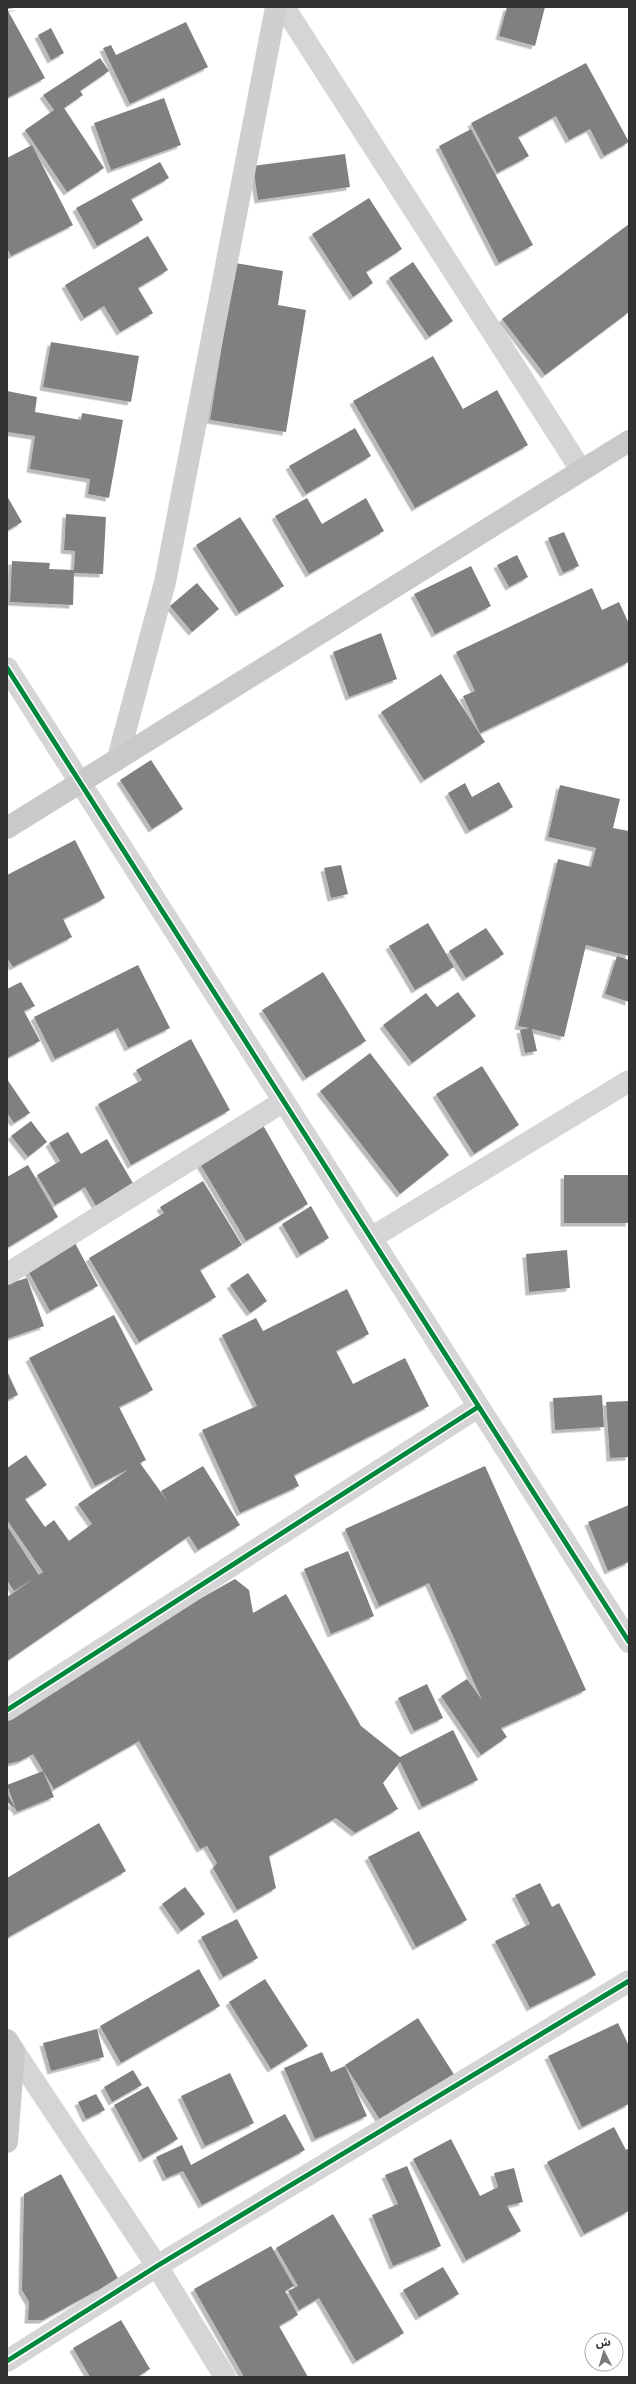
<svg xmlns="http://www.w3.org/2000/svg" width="636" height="2384" font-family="'Sofia Sans Condensed','Noto Sans Arabic',sans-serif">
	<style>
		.building { fill: #808080; filter: url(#shadow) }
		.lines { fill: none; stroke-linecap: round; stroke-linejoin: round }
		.minor { stroke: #d5d5d5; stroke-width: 22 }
		.tertiary { stroke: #d5d5d5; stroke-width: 22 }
		.secondary { stroke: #cfcfcf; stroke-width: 22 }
		.primary { stroke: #c9c9c9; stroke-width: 22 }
		.cycleway-casing { stroke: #fff; stroke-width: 8 }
		.cycleway { stroke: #00873e; stroke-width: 5 }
	</style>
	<defs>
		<filter id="shadow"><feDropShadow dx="-3.5" dy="3.5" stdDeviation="0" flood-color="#0004"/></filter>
	</defs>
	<rect width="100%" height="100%" fill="#fff"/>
	<path class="building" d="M7,7H21L7,9L45,78L7,98Z
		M507,7H545L535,46L499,36Z
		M186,22L208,67L130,104L103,48L111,45L116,55Z
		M51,28L64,53L51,60L38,35Z
		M100,58L109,71L80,91L83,95L64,108L104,168L67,192L25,130L54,110L43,95Z
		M586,63L629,142L604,156L590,129L569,140L556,116L518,137L529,156L497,173L471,123Z
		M164,98L181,145L111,170L94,123Z
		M471,129L533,245L499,263L439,146Z
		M32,145L73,225L11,256L7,248V158Z
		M345,154L350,187L258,200L253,166Z
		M160,162L169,178L131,199L143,220L97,246L76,208Z
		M369,198L402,249L366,272L373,283L353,297L312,234Z
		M629,224V312L545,375L502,319Z
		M148,236L168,270L138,288L153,313L120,332L104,306L84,318L65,285Z
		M413,262L453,321L429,337L389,278Z
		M235,263L283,271L278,305L306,310L286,432L210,420Z
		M51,342L139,356L131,402L43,387Z
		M433,356L463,409L497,390L528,445L415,508L353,401Z
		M7,391L37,397L35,412L81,420L82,413L123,420L109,498L88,494L90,479L30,469L35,436L7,432Z
		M355,428L371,456L306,494L289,466Z
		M7,496L22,522L7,531Z
		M307,498L322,524L366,498L384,531L309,574L275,516Z
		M66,514L106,517L103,574L74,573L73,605L10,602L12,561L50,563L49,569L74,570L75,551L64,550Z
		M240,517L284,586L239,613L196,545Z
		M564,532L579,566L563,573L548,538Z
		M517,555L528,577L509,587L497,565Z
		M471,566L491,606L435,634L414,594Z
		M197,583L219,609L192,632L170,606Z
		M592,588L602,610L619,602L629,624V662L480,733L463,696L475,691L456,652Z
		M381,633L397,679L349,697L333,652Z
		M441,674L485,742L424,780L381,712Z
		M151,760L183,809L152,829L120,780Z
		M499,782L513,807L469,831L448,793L465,783L472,797Z
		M560,785L620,799L613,828L629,831V956L586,945L564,1037L532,1029L537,1051L525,1053L520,1030L529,1028L518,1026L558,859L591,867L596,848L548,837Z
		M75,840L105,898L63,919L72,937L13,967L7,958V875Z
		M341,865L348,894L331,898L324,868Z
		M428,923L454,967L415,990L389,946Z
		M486,928L504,954L466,978L449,951Z
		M617,956L629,960V1002L605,994Z
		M138,965L170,1028L128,1048L118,1028L55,1059L34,1017Z
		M323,972L366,1041L306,1078L262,1010Z
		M21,982L35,1006L24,1011L40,1041L7,1058V989Z
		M458,992L476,1016L412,1063L383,1025L426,993L437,1007Z
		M191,1039L230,1110L131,1165L98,1104L142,1080L136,1070Z
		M370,1053L449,1155L400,1194L320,1091Z
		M482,1066L519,1125L474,1154L436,1094Z
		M7,1079L30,1113L14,1123L7,1113Z
		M260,1120L308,1204L246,1241L196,1157Z
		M31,1121L47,1142L28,1157L11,1136Z
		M68,1132L81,1154L107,1139L137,1190L99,1211L85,1187L55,1205L37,1175L60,1161L49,1143Z
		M28,1165L58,1217L7,1248V1177Z
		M564,1175H629V1223H564Z
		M203,1181L242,1245L200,1270L216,1297L139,1342L89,1258L164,1213L160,1207Z
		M311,1206L329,1238L300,1255L282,1224Z
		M75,1243L98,1286L50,1311L27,1269Z
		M567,1250L570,1288L529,1292L526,1254Z
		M248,1273L267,1301L250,1313L230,1285Z
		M27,1278L44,1326L7,1339V1284Z
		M347,1289L369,1334L336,1351L353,1384L405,1358L429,1406L294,1475L299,1486L240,1513L202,1430L257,1406L222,1335L256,1318L263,1331Z
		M114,1315L153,1390L119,1407L146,1460L140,1463L168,1502L161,1491L203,1466L240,1525L198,1550L189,1536L7,1661V1597L43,1572L7,1520V1468L26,1455L47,1485L25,1499L45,1527L54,1520L69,1541L92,1524L78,1504L129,1469L95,1486L29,1358Z
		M7,1371L18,1395L7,1400Z
		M602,1395L604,1427L555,1430L553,1398Z
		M629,1401V1457L610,1458L606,1402Z
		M485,1466L586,1690L501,1728L507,1737L481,1755L441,1696L467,1679L482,1700L429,1583L379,1606L345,1529Z
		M629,1505V1562L608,1571L588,1522Z
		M7,1526L39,1575L14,1591L7,1580Z
		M348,1551L374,1616L331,1634L304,1569Z
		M235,1579L249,1590L253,1613L286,1594L361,1726L400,1757L453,1730L478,1780L422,1807L400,1762L383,1783L398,1809L355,1833L336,1818L269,1856L276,1888L237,1910L213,1868L217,1863L207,1846L200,1849L139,1741L54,1789L33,1754L20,1761L7,1764V1707Z
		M427,1684L443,1718L414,1731L398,1698Z
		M43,1771L54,1797L17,1812L7,1785Z
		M7,1793L16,1809L7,1802Z
		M99,1823L126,1871L7,1938V1878Z
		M419,1831L467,1920L416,1947L368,1857Z
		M540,1883L552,1907L559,1903L596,1975L530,2008L495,1941L530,1924L515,1895Z
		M185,1887L205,1914L181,1931L162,1904Z
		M237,1919L258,1958L223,1977L201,1937Z
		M199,1969L220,2006L121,2063L100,2026Z
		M265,1979L308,2046L271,2069L229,2002Z
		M418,2018L457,2079L384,2126L345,2065Z
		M618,2023L629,2046V2104L582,2127L548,2056Z
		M97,2029L104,2057L51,2071L43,2043Z
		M322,2052L331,2072L345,2066L367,2116L315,2139L284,2068Z
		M133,2070L142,2085L112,2102L104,2087Z
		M230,2073L254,2123L205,2146L181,2096Z
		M148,2086L178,2139L143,2159L114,2105Z
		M96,2094L105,2110L86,2119L78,2102Z
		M285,2114L305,2150L202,2205L183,2171L166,2178L156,2157L182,2145L191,2165Z
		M614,2127L626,2150L629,2148V2211L584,2234L547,2162Z
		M451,2139L480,2196L498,2187L494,2173L514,2168L523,2202L507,2206L521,2231L466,2260L413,2159Z
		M407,2166L441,2246L393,2266L372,2215L398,2204L385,2175Z
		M61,2174L121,2284L108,2291H96L43,2320H28L29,2302L22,2290L24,2194Z
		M333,2214L404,2333L356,2361L319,2298L299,2310L288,2291L298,2286L276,2248Z
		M271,2246L294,2286L285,2291L298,2315L279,2326L308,2377H244L194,2289Z
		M443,2267L459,2294L419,2317L403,2290Z
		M121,2320L150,2369L137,2377H90L73,2348Z"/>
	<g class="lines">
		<path class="minor" d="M284,7L581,470
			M7,668L629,1642
			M371,1238L629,1081
			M7,1274L284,1101
			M7,1710L478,1407
			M7,2361L157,2266L629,1981"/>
		<path class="tertiary" d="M14,2051L157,2266L225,2377"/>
		<path class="secondary" d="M118,758L165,582L276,7"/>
		<path class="primary" d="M7,828L629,441
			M7,2040L14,2051L7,2142"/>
		<defs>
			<path id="cycleway" d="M7,668L629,1642
				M7,1710L478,1407
				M7,2361L157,2266L629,1981"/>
		</defs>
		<use href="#cycleway" class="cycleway-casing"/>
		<use href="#cycleway" class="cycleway"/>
	</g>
	<rect width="636" height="2384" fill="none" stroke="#313131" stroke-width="16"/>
	<g transform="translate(604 2352) rotate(355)"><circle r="19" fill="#ffffff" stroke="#adadad"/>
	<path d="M0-3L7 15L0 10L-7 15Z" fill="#797979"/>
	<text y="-6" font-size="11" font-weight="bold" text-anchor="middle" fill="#313131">ش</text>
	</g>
</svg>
